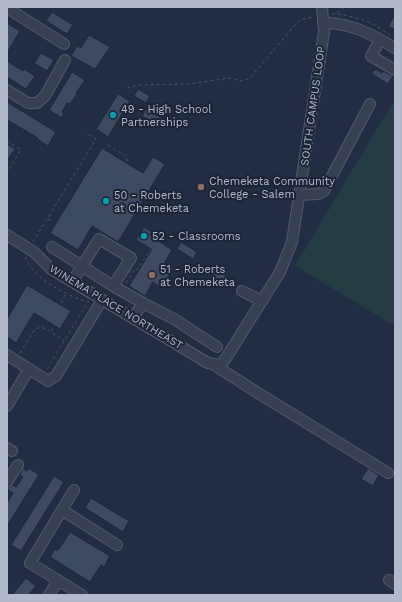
<svg xmlns="http://www.w3.org/2000/svg" width="402" height="602" font-family="'Work Sans',sans-serif">
	<style>
		.green { fill: #253c42 }
		.building { fill: #3e4962; stroke: #1e2638 }
		.lines { fill: none; stroke-linecap: round; stroke-linejoin: round }
		.minor-casing { stroke: #525a6c; stroke-width: 12 }
		.path { stroke: #43595f; stroke-width: 1; stroke-dasharray: 3 3; stroke-linecap: butt }
		.minor { stroke: #373f51; stroke-width: 10 }
		.culture-dot { fill: #0f9aa8; stroke: #1c2436; stroke-width: 1.5 }
		.education-dot { fill: #8d6e63; stroke: #1c2436; stroke-width: 1.5 }
		.labels { text-anchor: middle; dominant-baseline: central; stroke-width: 4; stroke-linejoin: round; paint-order: stroke }
		.street-label { font-size: 11px; fill: #b3bacc; stroke: #1c2436 }
		.poi-label { font-size: 11px; fill: #b3bacc; stroke: #1c2436; text-anchor: start }
	</style>
	<rect width="100%" height="100%" fill="#222c42"/>
	<path class="green" d="M395,99V321L393,325L295,266Z"/>
	<path class="building" d="M52,12L73,25L67,34L46,21Z
		M395,15V30L388,26Z
		M7,23L20,31L7,53Z
		M89,35L110,47L95,69L71,56L77,46L81,48Z
		M41,53L54,60L47,71L34,63Z
		M7,61L23,71L24,69L35,76L26,89L7,77Z
		M375,69L382,73L383,71L393,76L388,84L372,74Z
		M72,72L85,80L76,93L77,94L70,104L67,103L62,112L64,114L62,118L49,110Z
		M138,89L150,96L146,103L134,96Z
		M118,94L130,101L108,137L96,129Z
		M7,102L56,132L48,146L37,139L38,138L7,120Z
		M146,109L162,118L158,126L142,116Z
		M7,144L15,149L7,161Z
		M102,148L143,173L153,157L165,164L118,242L92,226L78,250L50,233Z
		M144,227L152,232L150,235L172,250L165,262L174,268L161,288L153,282L145,296L129,286L152,249L136,240Z
		M181,242L197,252L193,259L177,249Z
		M215,269L231,279L225,288L209,279Z
		M27,285L71,311L60,329L34,313L16,343L7,337V319Z
		M23,468L27,471L29,468L39,475L7,526V503L13,493L7,489L13,485L16,487L23,477L20,474Z
		M368,468L379,475L373,486L361,479Z
		M54,476L64,482L21,551L11,545Z
		M91,498L129,521L123,532L85,508Z
		M70,532L110,556L104,567L101,565L90,582L50,557L55,549L57,551L58,548L59,549Z
		M26,578L36,586L28,595H12Z"/>
	<g class="lines">
		<defs>
			<path id="minor" d="M7,8L64,44
				M323,23C350,22 373,35 395,48
				M380,40L371,56L395,70
				M7,90L28,103H37L45,96L65,60
				M300,195L318,194L324,191L370,104
				M7,235L34,252L51,269L208,363L218,365L222,363L226,358L280,272L292,242L324,32L322,7
				M99,239L131,258L113,286L82,266Z
				M52,247L82,266L72,282
				M113,286L143,303L133,318
				M242,291L262,301
				M143,303L174,319L217,347
				M7,355L48,381L56,376L102,300
				M214,365L258,393L388,473
				M7,406L29,369
				M7,448L12,451
				M7,482L18,465
				M74,490L30,563L82,595
				M62,510L117,545
				M389,580L395,584
				M49,595L58,580"/>
		</defs>
		<use href="#minor" class="minor-casing"/>
		<path class="path" d="M337,13L345,7
			M332,14C341,13 365,20 373,24C379,27 385,32 390,35
			M127,88L138,85L188,84L230,78L242,81L250,78L295,25L300,20L313,17
			M7,141L21,150L7,172
			M108,145L127,157V161
			M48,219L53,221
			M33,242L96,139L86,133
			M25,257C33,278 68,297 89,302
			M126,283L135,269L137,270L152,247L145,245
			M61,303L65,295
			M51,331L53,328
			M20,353L35,329L42,327L64,340
			M47,369L88,302"/>
		<use href="#minor" class="minor"/>
	</g>
	<g class="culture-dot">
		<circle cx="113" cy="115" r="4"/>
		<circle cx="106" cy="201" r="4"/>
		<circle cx="144" cy="236" r="4"/>
	</g>
	<g class="education-dot">
		<circle cx="201" cy="187" r="4"/>
		<circle cx="152" cy="275" r="4"/>
	</g>
	<g class="labels">
		<g class="street-label">
			<text transform="translate(313 106) rotate(-82)">SOUTH CAMPUS LOOP</text>
			<text transform="translate(116 307) rotate(31)">WINEMA PLACE NORTHEAST</text>
		</g>
		<g class="poi-label">
			<text x="121" y="109">49 - High School<tspan x="121" dy="13">Partnerships</tspan></text>
			<text x="209" y="181">Chemeketa Community<tspan x="209" dy="13">College - Salem</tspan></text>
			<text x="114" y="195">50 - Roberts<tspan x="114" dy="13">at Chemeketa</tspan></text>
			<text x="152" y="236">52 - Classrooms</text>
			<text x="160" y="269">51 - Roberts<tspan x="160" dy="13">at Chemeketa</tspan></text>
		</g>
	</g>
	<rect width="402" height="602" fill="none" stroke="#b3bacc" stroke-width="16"/>
</svg>
